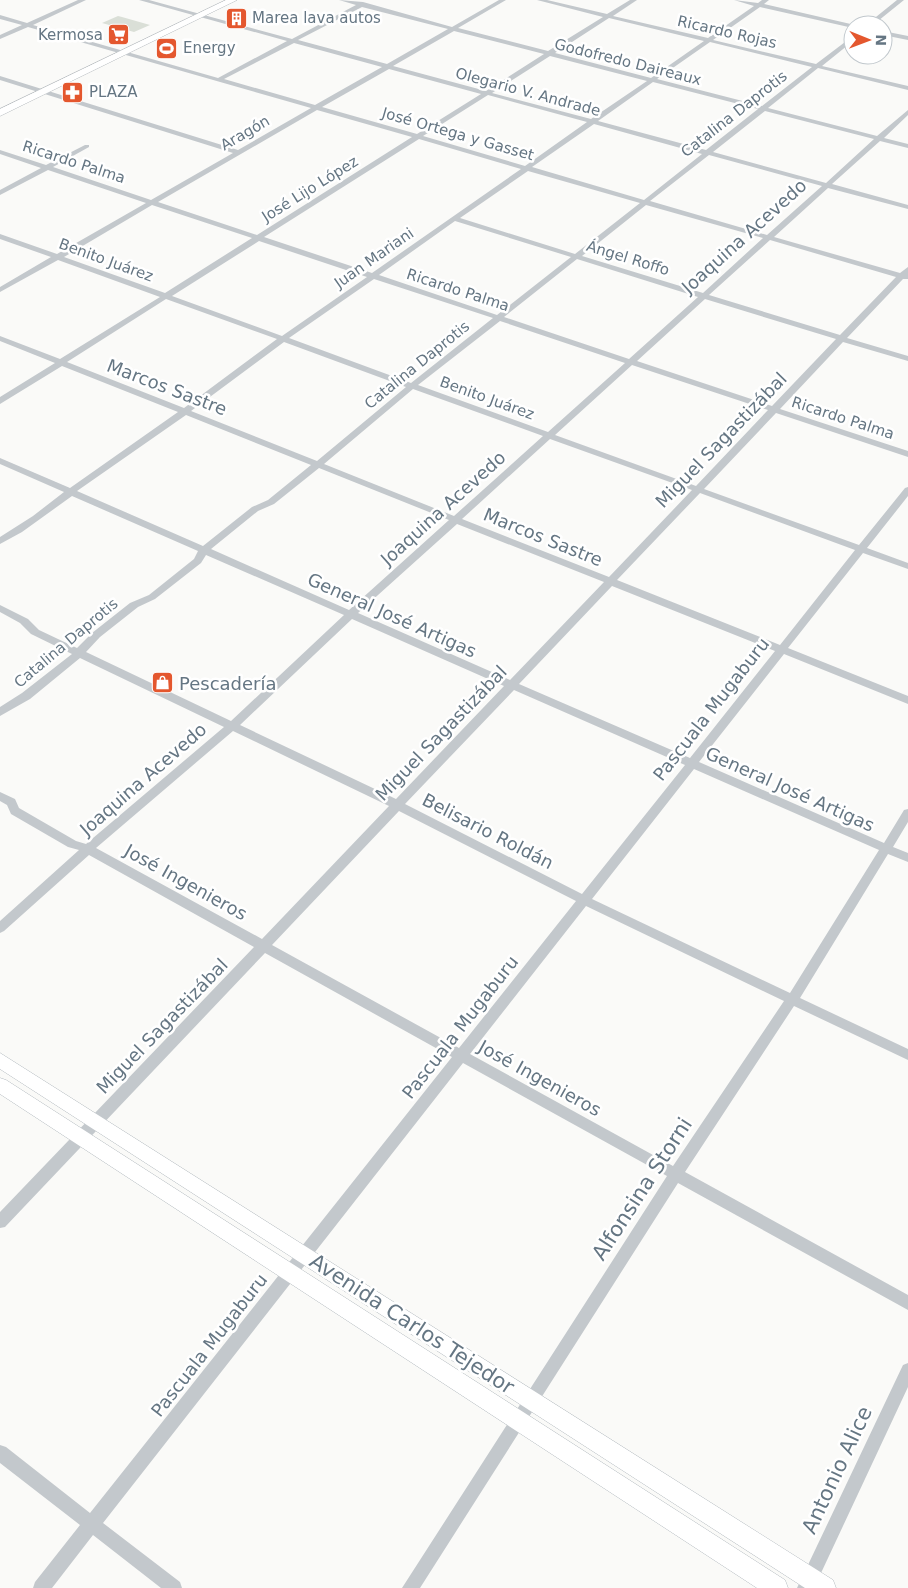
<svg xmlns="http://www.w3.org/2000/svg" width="908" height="1588" font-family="'DejaVu Sans',sans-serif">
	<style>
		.green { fill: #dadfd7 }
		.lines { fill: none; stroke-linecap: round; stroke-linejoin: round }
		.secondary-casing { stroke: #b3babf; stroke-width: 1 }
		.primary-casing { stroke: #b5babe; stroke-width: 1 }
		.street { fill: #c3c8cc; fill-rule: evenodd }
		.secondary { fill: #fff; fill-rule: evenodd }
		.primary { fill: #fff; fill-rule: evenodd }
		.labels { text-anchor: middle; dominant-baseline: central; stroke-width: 5; stroke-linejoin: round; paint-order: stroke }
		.far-poi-label { font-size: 15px; fill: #657683; stroke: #fff; text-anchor: start }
		.far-street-label { font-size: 15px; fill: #657683; stroke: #fff }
		.street-label { font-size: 18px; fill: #657683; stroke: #fff }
		.poi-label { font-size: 18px; fill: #657683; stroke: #fff; text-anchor: start }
		.near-street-label { font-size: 21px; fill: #657683; stroke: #fff }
	</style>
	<rect width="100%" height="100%" fill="#fafaf8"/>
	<path class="green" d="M118,16L122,17L150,25L134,32L102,23Z"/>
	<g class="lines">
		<defs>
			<path id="secondary" d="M0,1053L833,1580L836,1588H805L0,1069Z
				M0,1078L6,1080L785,1580L788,1588H757L0,1094Z"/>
			<path id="primary" d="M226,0H237L0,116V109Z"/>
		</defs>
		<use href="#secondary" class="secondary-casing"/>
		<use href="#primary" class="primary-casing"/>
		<path class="street" d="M78,0H86L33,25L218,78L287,41L139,0H149L292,39L356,5L339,0L363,2L452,27L499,0H506L458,28L548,51L603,17L537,0H547L607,14L630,0H637L613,16L708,38L754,6L734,0L758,3L762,0H769L764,4L855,25H853V28L760,7L713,40L816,64L853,36V41L822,66L908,86V90L818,68L768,108L877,136L908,110V115L884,138L908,144V148L880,141L832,184L908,205V209L828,188L774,237L900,273L908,267V279H903L847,338L908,356V361L843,342L780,409L908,451V457L776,413L704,489L859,545L905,488L908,487V496L867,548L908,563V569L863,553L788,648L908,696V704L784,654L699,762L884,843L904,810L908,809V822L893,847L908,853V862L888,854L800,998L908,1049V1060L794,1006L685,1172L908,1295V1310L678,1183L420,1588H402L667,1176L463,1063L103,1523L180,1582L182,1588H161L93,1535L52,1588H33L35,1582L80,1525L0,1463V1445L6,1447L90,1513L452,1057L265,953L5,1227L0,1228V1212L254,947L89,855L4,931L0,933V921L79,850L68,847L11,814L7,805L0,801V792L15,799L19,808L76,841L86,844L224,727L80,658L30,699L0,716V707L22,693L72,654L31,634L20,623L0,612V605L28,619L39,630L77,648L92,633L130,603L149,595L194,559L198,551L72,496L22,532L0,544V537L33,516L64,492L0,464V458L70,488L178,412L62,366L0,404V397L55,363L0,341V336L60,359L160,297L58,260L0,292V287L51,257L0,239V234L57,254L146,203L48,170L0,195V190L41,168L0,154V150L46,165L85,145H89V147L53,167L151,200L233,153L0,80V76L238,150L311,108L28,27L0,39V35L22,25L0,19V15L27,23ZM362,7L448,29L387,64L298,40ZM609,18L704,41L651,78L555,53ZM454,31L544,54L486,91L393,66ZM710,42L812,67L762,106L657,79ZM294,43L382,67L315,105L224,79ZM550,56L647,81L591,119L492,93ZM389,69L481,94L417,134L322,107ZM653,82L758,109L706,150L598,121ZM488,95L587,122L525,166L423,136ZM317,110L412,137L257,235L158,202ZM765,111L874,139L826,183L713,152ZM594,124L702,154L644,200L532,167ZM419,139L521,169L372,273L264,237ZM709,155L822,186L767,235L650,201ZM528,171L640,203L575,254L460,218ZM152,205L252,238L165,293L64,257ZM646,205L763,238L703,293L582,256ZM455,221L571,257L497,315L379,275ZM770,240L896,277L840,335L709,295ZM259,241L367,277L282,336L172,296ZM577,259L698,297L629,359L504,317ZM374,279L493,318L411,383L289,338ZM166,299L277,339L184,408L67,362ZM705,299L836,339L772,406L637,361ZM500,321L625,363L548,432L418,385ZM284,342L406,387L317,461L191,411ZM632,365L768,410L696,486L555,435ZM413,389L543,436L454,516L324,464ZM186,415L311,465L268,500L252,507L203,546L77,491ZM550,439L692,490L609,577L462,519ZM319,468L449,520L349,610L211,549L258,511L274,504ZM700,493L855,550L780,645L617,580ZM457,524L604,582L510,680L358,613ZM206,555L344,615L231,721L86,652L100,637L138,607L155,599L201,563ZM612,586L775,651L690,758L519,684ZM352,619L504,686L396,799L240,725ZM514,690L685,765L582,894L405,804ZM233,731L389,806L262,939L96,848ZM694,769L879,850L790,993L592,899ZM399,811L576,901L459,1048L272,945ZM586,906L784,1001L673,1166L470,1054Z
			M897,0H904L873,25H866Z
			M883,31L908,36V40L883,35Z
			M908,1363V1387L814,1588H797L903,1365Z"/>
		<use href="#secondary" class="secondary"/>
		<use href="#primary" class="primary"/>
	</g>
	<defs>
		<symbol id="building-square" viewBox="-11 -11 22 22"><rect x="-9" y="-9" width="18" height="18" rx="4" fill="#e4572e" stroke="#fff"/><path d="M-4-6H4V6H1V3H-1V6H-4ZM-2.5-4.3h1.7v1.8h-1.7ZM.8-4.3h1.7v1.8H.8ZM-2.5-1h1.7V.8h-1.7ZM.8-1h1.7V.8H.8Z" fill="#fff"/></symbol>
		<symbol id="supermarket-square" viewBox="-11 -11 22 22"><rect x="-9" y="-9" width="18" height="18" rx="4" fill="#e4572e" stroke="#fff"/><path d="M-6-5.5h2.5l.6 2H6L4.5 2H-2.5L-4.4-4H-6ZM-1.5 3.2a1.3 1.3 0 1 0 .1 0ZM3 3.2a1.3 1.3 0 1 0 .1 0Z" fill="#fff"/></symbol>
		<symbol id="stadium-square" viewBox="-11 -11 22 22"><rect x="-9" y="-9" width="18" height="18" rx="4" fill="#e4572e" stroke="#fff"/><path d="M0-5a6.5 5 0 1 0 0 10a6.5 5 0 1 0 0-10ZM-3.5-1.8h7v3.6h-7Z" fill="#fff"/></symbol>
		<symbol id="pharmacy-square" viewBox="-11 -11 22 22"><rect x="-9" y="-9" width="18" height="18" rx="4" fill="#e4572e" stroke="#fff"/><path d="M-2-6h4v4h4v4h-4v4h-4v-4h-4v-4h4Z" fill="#fff"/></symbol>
		<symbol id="shop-square" viewBox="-11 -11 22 22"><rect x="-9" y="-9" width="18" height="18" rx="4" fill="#e4572e" stroke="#fff"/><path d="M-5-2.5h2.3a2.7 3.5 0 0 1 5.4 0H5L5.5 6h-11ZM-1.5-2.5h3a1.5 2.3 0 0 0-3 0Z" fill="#fff"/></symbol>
	</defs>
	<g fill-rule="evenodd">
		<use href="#building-square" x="224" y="6" width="25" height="25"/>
		<use href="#supermarket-square" x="106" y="22" width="25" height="25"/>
		<use href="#stadium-square" x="154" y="36" width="25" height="25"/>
		<use href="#pharmacy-square" x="60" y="80" width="25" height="25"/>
		<use href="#shop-square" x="150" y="670" width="25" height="25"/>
	</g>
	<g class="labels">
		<g class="far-poi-label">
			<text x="252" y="18">Marea lava autos</text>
			<text x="103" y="35" text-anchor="end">Kermosa</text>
			<text x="183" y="48">Energy</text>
			<text x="89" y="92">PLAZA</text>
		</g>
		<g class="far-street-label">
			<text transform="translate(727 32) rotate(13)">Ricardo Rojas</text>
			<text transform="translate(628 62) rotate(14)">Godofredo Daireaux</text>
			<text transform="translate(528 92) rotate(15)">Olegario V. Andrade</text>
			<text transform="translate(734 114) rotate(-38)">Catalina Daprotis</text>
			<text transform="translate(245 133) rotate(-30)">Aragón</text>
			<text transform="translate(458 134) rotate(16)">José Ortega y Gasset</text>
			<text transform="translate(74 162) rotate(18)">Ricardo Palma</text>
			<text transform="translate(310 189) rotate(-32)">José Lijo López</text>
			<text transform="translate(374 258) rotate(-35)">Juan Mariani</text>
			<text transform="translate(628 258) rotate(17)">Ángel Roffo</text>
			<text transform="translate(106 260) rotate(20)">Benito Juárez</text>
			<text transform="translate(458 290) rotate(18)">Ricardo Palma</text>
			<text transform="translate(417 365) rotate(-39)">Catalina Daprotis</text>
			<text transform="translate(487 398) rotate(20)">Benito Juárez</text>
			<text transform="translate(843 418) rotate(18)">Ricardo Palma</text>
			<text transform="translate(66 643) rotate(-40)">Catalina Daprotis</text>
		</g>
		<g class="street-label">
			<text transform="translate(744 236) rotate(-42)">Joaquina Acevedo</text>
			<text transform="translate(167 387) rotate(21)">Marcos Sastre</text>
			<text transform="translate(721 440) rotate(-46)">Miguel Sagastizábal</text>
			<text transform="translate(443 508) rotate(-42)">Joaquina Acevedo</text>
			<text transform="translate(543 537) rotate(22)">Marcos Sastre</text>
			<text transform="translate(392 615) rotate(24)">General José Artigas</text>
			<text transform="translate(711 709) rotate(-52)">Pascuala Mugaburu</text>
			<text transform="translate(441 733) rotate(-46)">Miguel Sagastizábal</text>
			<text transform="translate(143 779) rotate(-41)">Joaquina Acevedo</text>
			<text transform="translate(790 789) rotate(24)">General José Artigas</text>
			<text transform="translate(488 831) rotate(27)">Belisario Roldán</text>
			<text transform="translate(186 882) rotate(29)">José Ingenieros</text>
			<text transform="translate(162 1026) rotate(-46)">Miguel Sagastizábal</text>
			<text transform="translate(460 1027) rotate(-52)">Pascuala Mugaburu</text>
			<text transform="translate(540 1078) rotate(29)">José Ingenieros</text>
			<text transform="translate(209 1345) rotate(-52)">Pascuala Mugaburu</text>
		</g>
		<g class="poi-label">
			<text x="179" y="683">Pescadería</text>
		</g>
		<g class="near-street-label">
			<text transform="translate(642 1189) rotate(-57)">Alfonsina Storni</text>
			<text transform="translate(412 1324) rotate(33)">Avenida Carlos Tejedor</text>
			<text transform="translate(837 1470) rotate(-65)">Antonio Alice</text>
		</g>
	</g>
	<g transform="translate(868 40) rotate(91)"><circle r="24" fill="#ffffff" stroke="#c1c8cd"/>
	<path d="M0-4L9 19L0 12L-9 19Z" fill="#e4572e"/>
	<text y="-8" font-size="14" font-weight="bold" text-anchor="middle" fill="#657683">N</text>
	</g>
</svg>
